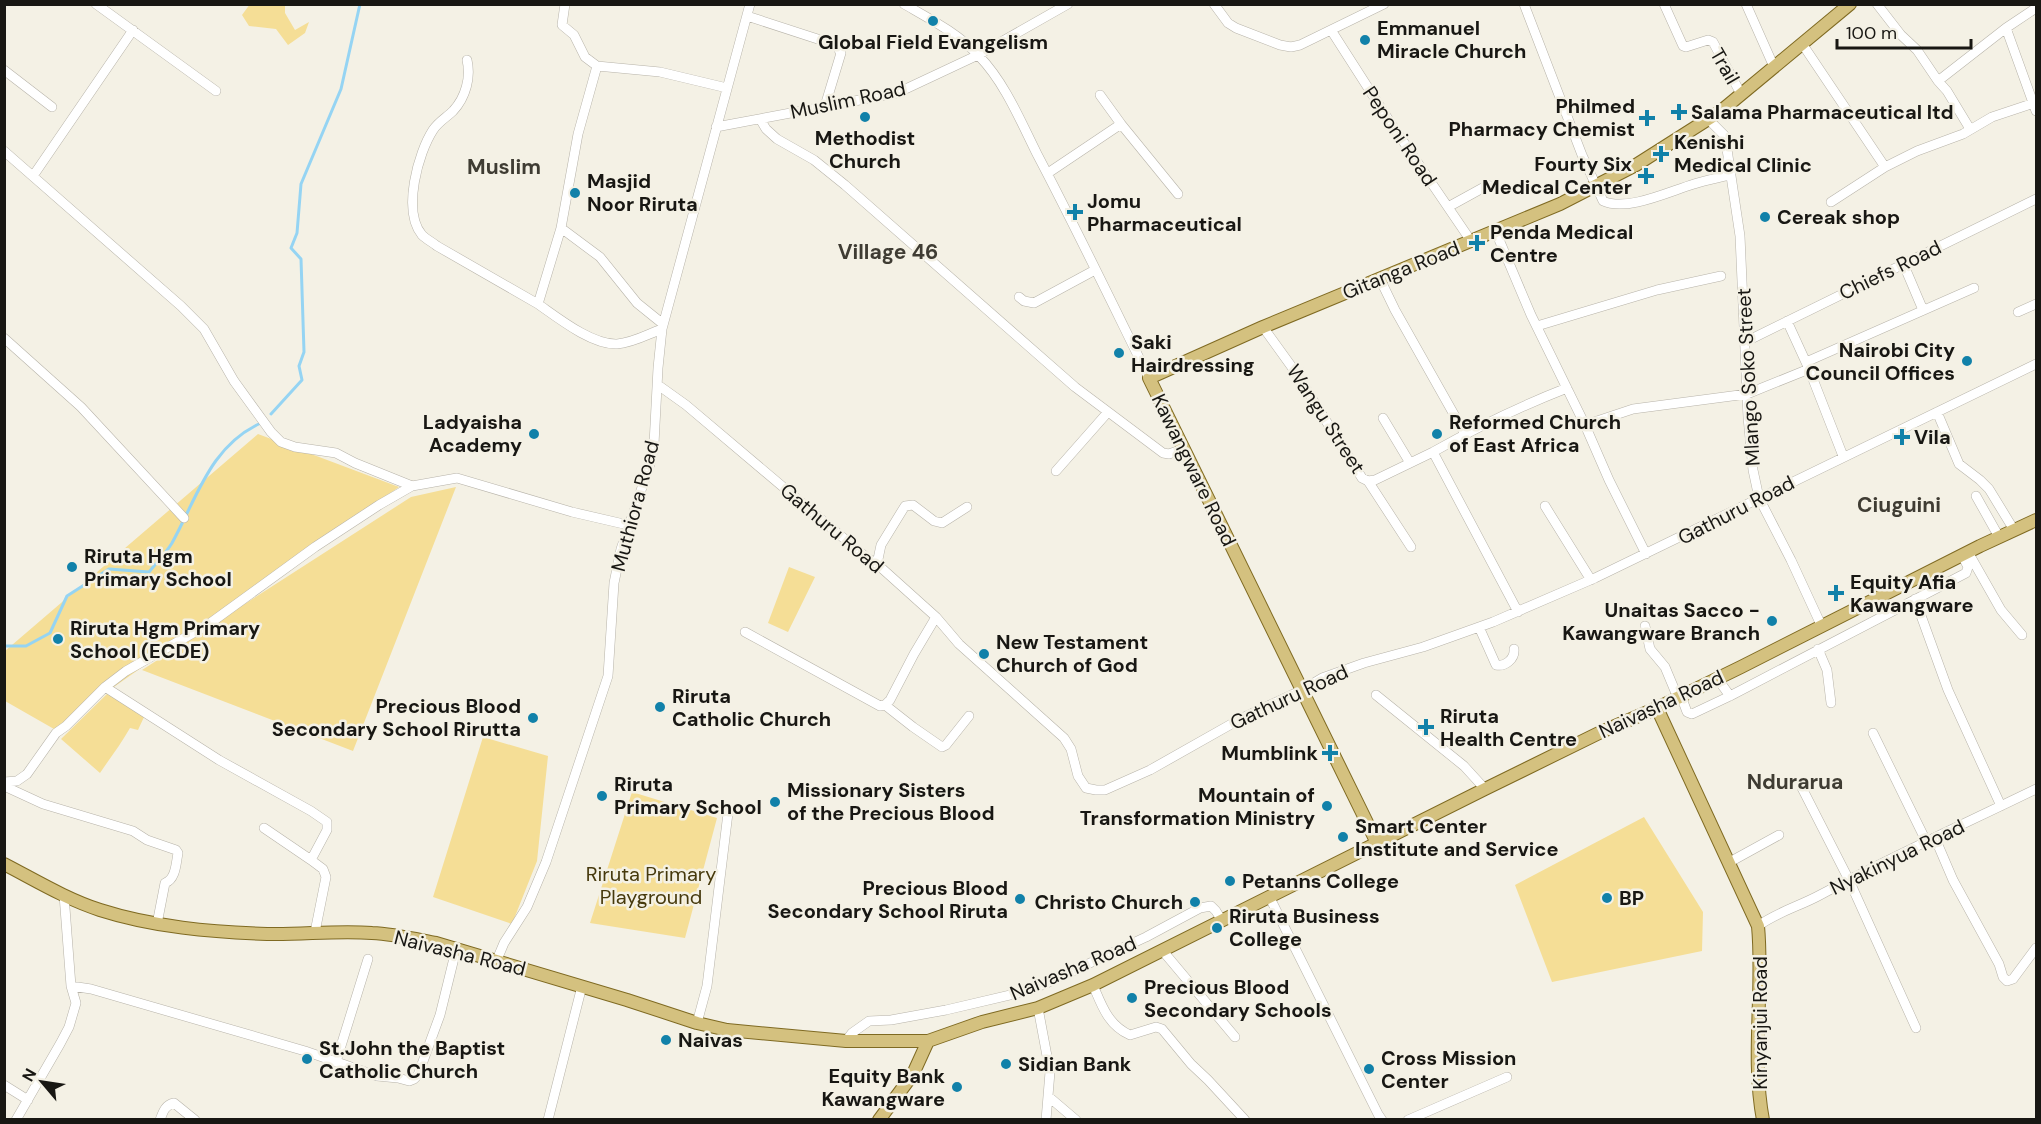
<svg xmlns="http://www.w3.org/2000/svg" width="2041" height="1124" font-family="'DM Sans',sans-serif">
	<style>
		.green { fill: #f5de96 }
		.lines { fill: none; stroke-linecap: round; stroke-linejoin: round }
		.stream { stroke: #95d4f3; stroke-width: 3 }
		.minor-casing { stroke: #b7b3a9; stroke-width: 10 }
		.major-casing { stroke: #7f6a22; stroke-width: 14 }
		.minor { stroke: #fff; stroke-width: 9 }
		.major { stroke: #d4c17f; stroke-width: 12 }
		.poi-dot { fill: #1181a9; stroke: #f4f1e5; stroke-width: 2 }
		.labels { text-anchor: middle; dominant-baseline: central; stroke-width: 5; stroke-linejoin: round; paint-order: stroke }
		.poi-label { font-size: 20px; font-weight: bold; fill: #181713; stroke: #f4f1e5; text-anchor: start }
		.street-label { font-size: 20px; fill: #181713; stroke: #f4f1e5 }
		.park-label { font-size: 20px; fill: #46390c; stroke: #f4f1e5 }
		.neighbourhood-label { font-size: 21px; font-weight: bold; fill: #3f3c33; stroke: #f4f1e5 }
	</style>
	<rect width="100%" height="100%" fill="#f4f1e5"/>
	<path class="green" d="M250,4L285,5V13L295,30L309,22L305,33L288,45L276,29L249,26L242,15Z
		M258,434L399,487L54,729L5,701V651Z
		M456,487L353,751L142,670L411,497Z
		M789,567L815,577L788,632L768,623Z
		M108,693L144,717L138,730L130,728C121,744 110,758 100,773L61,739Z
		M483,737L548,756L537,861L512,924L433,897Z
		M632,792L717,818L685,938L590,923Z
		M1644,817L1703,912L1702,951L1552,982L1515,885Z"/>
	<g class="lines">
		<path class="stream" d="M271,414L302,380L299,366L304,352L301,259L291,248L297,233L301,184L341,89L360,4
			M4,646H26L50,633L67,596L109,569L149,572C157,562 166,553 172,543C197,498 210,446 261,423"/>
		<defs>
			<path id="minor" d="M96,4L216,91
				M565,4L562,25L574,35L585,57L597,66L660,72L727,88
				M904,4C930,19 959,34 979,56C1005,83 1020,120 1037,154C1076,228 1112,303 1149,378
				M1214,4L1228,23L1236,28L1280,45L1291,47L1300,45L1384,4
				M1524,4L1582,155L1603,201C1627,212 1670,191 1694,184C1705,180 1718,178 1730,175
				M1664,4L1683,46L1686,47L1708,40L1713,42L1741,94
				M1746,4L1774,67
				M1877,4L1901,35L1917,50L1938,81L2006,28L2036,8
				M747,16L836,45L841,53L825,106
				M2006,28L2036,111
				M1331,30L1390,122L1471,241
				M1803,45L1885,167L1917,151L1963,134L1992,117L2034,103
				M467,60C471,77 466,97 453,111C447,117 438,122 433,130C418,153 402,211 422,235C426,239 432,242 437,246L538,304
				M597,66L578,134L561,228L538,304C558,318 592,345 617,344C633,343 648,334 662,329
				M4,70L52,107
				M1938,81L1947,91L1970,129
				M760,119L766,129L777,139L814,160L845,185L1075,387L1163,453L1169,454L1183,449
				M1708,119L1725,136L1740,236L1748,417L1753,470L1759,498L1791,560L1822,627
				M1121,124L1178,194
				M716,127L897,93L978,55L1068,4
				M4,151L181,306L204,329L234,381L271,432L281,442L295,447L336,453L355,463L412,486L457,478L572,512L628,525
				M1048,173L1121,124L1100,95
				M33,176L133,30
				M1831,202L1885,167
				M1448,207L1488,185
				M561,228L600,257L637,303L663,324
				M1495,230L1531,315L1585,425L1633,409L1747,394L1809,369
				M1903,263L1923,310
				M1380,279L1395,310L1465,434
				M1019,297L1024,301L1034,303L1095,270
				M2018,312L2036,304
				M1787,321L1809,369L1843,456
				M1537,326L1657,290L1721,276
				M1263,327L1294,370L1362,478L1368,481L1375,480L1433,452L1518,612
				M4,338L81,407L184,518
				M1745,342L2036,199
				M1806,362L1974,288
				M658,385L686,405L866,557L877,564L936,617L959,644L1064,738L1071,749L1078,776L1086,788L1096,790H1105L1150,770L1242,718L1302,690L1322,678L1364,663L1423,647L1493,622L1595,578L2036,364
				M1937,412L1959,464L1980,480L1989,489L2014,530
				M1383,418L1410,463
				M1585,425L1609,480L1646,554
				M1433,452C1477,427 1521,406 1567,388
				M1056,471L1108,412
				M1368,481L1411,547
				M1976,496L1999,537
				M1545,506L1591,580
				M1968,552L2001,610L2022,635
				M877,564L881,545L905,506L913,505L934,521L942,523L967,507
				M1915,599L1948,690L2001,806
				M1645,626L1650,649L1665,667L1678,698
				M1479,627L1496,665C1505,667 1515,659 1514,649
				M745,632L880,706L885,705L890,700L914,654L936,617
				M1818,649L1827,670L1831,703
				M1717,678L1730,696
				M105,687L219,760L311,811L327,822V830L311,860L323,869L326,877L315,932
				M1376,695L1464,766L1485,789
				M1681,696L1687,712L1692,714L1730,696L1966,573L1968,567L1962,555
				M885,705L913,727L942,747L946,745L969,716
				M1873,733L1926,841
				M4,782L17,781L27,774L56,733L66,726L105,687L126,671L209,624L315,547L379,505L412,486
				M4,786L43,804L133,831L147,840L176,850L178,853C176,863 176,879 165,883L157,924
				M1802,788L1849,880L1916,1028
				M264,828L311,860
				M1935,838L1953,880L1999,964L2003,977L2007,981L2013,979L2036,948
				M1728,863L1779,835
				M1270,898L1378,1114L1382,1120
				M1758,926C1777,912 1800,906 1820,895C1891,857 1964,824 2036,789
				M1162,950L1235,1037
				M496,962L504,943L527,907L546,862L608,676L614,583L621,549L651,461L654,444L658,368L662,329L750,4
				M1093,985C1102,1006 1108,1025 1130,1035L1156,1027L1162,1029L1191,1064L1208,1080L1245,1120
				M71,986L91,989L305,1051L377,1076L398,1078L409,1081L414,1079L418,1075L440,1015L456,950
				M1038,1008L1050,1072L1046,1120
				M697,1023L707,986L728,813
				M846,1041L852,1033L869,1021L891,1020L946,1010L1023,992L1047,983L1146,937L1200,908L1211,906L1216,911L1222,921
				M336,1062L368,959
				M4,1085L28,1100
				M1049,1097L1076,1120
				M16,1120L60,1044L69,1027L76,1003L71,986L64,895
				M160,1120C163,1112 165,1105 174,1103L195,1120
				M548,1120L582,986
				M1408,1120L1507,1077"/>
			<path id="major" d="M1657,708L1758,926C1764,990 1751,1056 1763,1120
				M1377,843L1149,378L1263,327L1560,204L1636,165L1721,111L1850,4
				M4,864C35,880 66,899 100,910C153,927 211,932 267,934C302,935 337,930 372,933C394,934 415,939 436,943L627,1000L697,1023L727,1030L846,1041H928L982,1022L1038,1008L1093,985L1485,789L1601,732L1657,708L1741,667L1980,546L2036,520
				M879,1120L913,1074L928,1041"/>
		</defs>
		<use href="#minor" class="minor-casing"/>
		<use href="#major" class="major-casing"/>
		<use href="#minor" class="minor"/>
		<use href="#major" class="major"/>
	</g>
	<g class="poi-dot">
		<circle cx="933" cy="21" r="6"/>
		<circle cx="1365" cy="40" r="6"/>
		<path d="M1676 103h6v6h6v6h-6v6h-6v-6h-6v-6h6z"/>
		<circle cx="865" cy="117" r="6"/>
		<path d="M1644 109h6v6h6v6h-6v6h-6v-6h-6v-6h6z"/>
		<path d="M1658 145h6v6h6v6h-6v6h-6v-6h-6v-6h6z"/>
		<path d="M1643 167h6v6h6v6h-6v6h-6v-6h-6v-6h6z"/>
		<circle cx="575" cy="193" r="6"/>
		<path d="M1072 203h6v6h6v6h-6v6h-6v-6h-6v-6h6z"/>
		<circle cx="1765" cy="217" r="6"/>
		<path d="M1474 234h6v6h6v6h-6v6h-6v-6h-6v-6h6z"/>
		<circle cx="1119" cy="353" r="6"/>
		<circle cx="1967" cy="361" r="6"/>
		<circle cx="534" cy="434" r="6"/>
		<circle cx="1437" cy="434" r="6"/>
		<path d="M1899 428h6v6h6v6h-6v6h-6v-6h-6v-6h6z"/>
		<circle cx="72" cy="567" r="6"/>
		<path d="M1833 584h6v6h6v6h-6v6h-6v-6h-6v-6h6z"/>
		<circle cx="1772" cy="621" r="6"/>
		<circle cx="58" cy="639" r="6"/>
		<circle cx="984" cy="654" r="6"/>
		<circle cx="660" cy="707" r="6"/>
		<circle cx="533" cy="718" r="6"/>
		<path d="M1423 718h6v6h6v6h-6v6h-6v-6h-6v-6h6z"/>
		<path d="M1327 744h6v6h6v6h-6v6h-6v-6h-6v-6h6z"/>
		<circle cx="602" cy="796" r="6"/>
		<circle cx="775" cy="802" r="6"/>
		<circle cx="1327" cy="806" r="6"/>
		<circle cx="1343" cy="837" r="6"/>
		<circle cx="1230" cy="881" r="6"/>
		<circle cx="1607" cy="898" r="6"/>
		<circle cx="1020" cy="899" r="6"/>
		<circle cx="1195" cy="902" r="6"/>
		<circle cx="1217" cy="928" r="6"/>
		<circle cx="1132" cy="998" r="6"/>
		<circle cx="666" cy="1040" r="6"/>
		<circle cx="307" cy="1059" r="6"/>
		<circle cx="1006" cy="1064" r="6"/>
		<circle cx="1369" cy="1069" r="6"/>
		<circle cx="957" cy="1087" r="6"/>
	</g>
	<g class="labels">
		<g class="poi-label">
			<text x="1377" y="28">Emmanuel<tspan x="1377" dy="23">Miracle Church</tspan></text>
			<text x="933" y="42" text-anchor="middle">Global Field Evangelism</text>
			<text x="1635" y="106" text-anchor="end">Philmed<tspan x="1635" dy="23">Pharmacy Chemist</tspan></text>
			<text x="1691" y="112">Salama Pharmaceutical ltd</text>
			<text x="865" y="138" text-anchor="middle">Methodist<tspan x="865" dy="23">Church</tspan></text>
			<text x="1674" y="142">Kenishi<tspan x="1674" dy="23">Medical Clinic</tspan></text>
			<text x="1632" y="164" text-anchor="end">Fourty Six<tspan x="1632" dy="23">Medical Center</tspan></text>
			<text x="587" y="181">Masjid<tspan x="587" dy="23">Noor Riruta</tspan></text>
			<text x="1087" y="201">Jomu<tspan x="1087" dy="23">Pharmaceutical</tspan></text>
			<text x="1777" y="217">Cereak shop</text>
			<text x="1490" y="232">Penda Medical<tspan x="1490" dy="23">Centre</tspan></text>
			<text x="1131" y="342">Saki<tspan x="1131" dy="23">Hairdressing</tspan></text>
			<text x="1955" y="350" text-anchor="end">Nairobi City<tspan x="1955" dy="23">Council Offices</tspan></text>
			<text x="522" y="422" text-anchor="end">Ladyaisha<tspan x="522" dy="23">Academy</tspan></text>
			<text x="1449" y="422">Reformed Church<tspan x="1449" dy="23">of East Africa</tspan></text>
			<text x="1914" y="437">Vila</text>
			<text x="84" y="556">Riruta Hgm<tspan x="84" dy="23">Primary School</tspan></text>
			<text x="1850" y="582">Equity Afia<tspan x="1850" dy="23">Kawangware</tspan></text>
			<text x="1760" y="610" text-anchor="end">Unaitas Sacco -<tspan x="1760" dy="23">Kawangware Branch</tspan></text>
			<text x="70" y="628">Riruta Hgm Primary<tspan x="70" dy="23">School (ECDE)</tspan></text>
			<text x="996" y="642">New Testament<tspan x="996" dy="23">Church of God</tspan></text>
			<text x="672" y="696">Riruta<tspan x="672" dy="23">Catholic Church</tspan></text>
			<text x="521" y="706" text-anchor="end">Precious Blood<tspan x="521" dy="23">Secondary School Rirutta</tspan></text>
			<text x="1440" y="716">Riruta<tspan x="1440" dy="23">Health Centre</tspan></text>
			<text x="1318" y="753" text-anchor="end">Mumblink</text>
			<text x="614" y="784">Riruta<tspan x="614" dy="23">Primary School</tspan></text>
			<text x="787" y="790">Missionary Sisters<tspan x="787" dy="23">of the Precious Blood</tspan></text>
			<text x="1315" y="795" text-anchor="end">Mountain of<tspan x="1315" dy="23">Transformation Ministry</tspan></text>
			<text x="1355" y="826">Smart Center<tspan x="1355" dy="23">Institute and Service</tspan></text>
			<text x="1242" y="881">Petanns College</text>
			<text x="1008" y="888" text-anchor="end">Precious Blood<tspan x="1008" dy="23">Secondary School Riruta</tspan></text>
			<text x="1619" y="898">BP</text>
			<text x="1183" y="902" text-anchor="end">Christo Church</text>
			<text x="1229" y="916">Riruta Business<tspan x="1229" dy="23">College</tspan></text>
			<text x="1144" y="987">Precious Blood<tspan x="1144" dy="23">Secondary Schools</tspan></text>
			<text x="678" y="1040">Naivas</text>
			<text x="319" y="1048">St.John the Baptist<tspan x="319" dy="23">Catholic Church</tspan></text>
			<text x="1381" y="1058">Cross Mission<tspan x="1381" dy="23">Center</tspan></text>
			<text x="1018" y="1064">Sidian Bank</text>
			<text x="945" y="1076" text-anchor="end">Equity Bank<tspan x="945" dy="23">Kawangware</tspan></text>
		</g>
		<g class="street-label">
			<text transform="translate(1725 66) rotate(60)">Trail</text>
			<text transform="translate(848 100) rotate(-12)">Muslim Road</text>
			<text transform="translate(1400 136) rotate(56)">Peponi Road</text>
			<text transform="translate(1401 270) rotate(-22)">Gitanga Road</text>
			<text transform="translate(1890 270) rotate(-26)">Chiefs Road</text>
			<text transform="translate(1748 377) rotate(-93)">Mlango Soko Street</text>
			<text transform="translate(1326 419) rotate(57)">Wangu Street</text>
			<text transform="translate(1194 470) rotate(64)">Kawangware Road</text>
			<text transform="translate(635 506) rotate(-75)">Muthiora Road</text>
			<text transform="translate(1736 510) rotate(-27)">Gathuru Road</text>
			<text transform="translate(832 528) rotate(40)">Gathuru Road</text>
			<text transform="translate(1289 697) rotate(-25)">Gathuru Road</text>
			<text transform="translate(1661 704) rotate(-25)">Naivasha Road</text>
			<text transform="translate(1897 857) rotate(-26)">Nyakinyua Road</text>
			<text transform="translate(460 953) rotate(14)">Naivasha Road</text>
			<text transform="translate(1073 968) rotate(-23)">Naivasha Road</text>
			<text transform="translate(1760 1023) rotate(-90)">Kinyanjui Road</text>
		</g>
		<g class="park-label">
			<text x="651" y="874">Riruta Primary<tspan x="651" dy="23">Playground</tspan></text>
		</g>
		<g class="neighbourhood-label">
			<text x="504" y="167">Muslim</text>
			<text x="888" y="252">Village 46</text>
			<text x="1899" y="505">Ciuguini</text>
			<text x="1795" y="782">Ndurarua</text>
		</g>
	</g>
	<rect width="2041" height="1124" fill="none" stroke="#181713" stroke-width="12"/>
	<g transform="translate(42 1082) rotate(299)" stroke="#f4f1e5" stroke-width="4.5" paint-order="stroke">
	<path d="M0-4.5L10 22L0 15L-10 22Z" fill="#181713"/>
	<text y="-9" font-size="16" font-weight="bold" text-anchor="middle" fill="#181713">N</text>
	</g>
	<path d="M1837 39v9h134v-9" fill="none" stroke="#181713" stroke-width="3"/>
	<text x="1846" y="39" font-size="18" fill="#181713" stroke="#f4f1e5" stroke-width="4.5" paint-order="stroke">100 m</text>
</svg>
